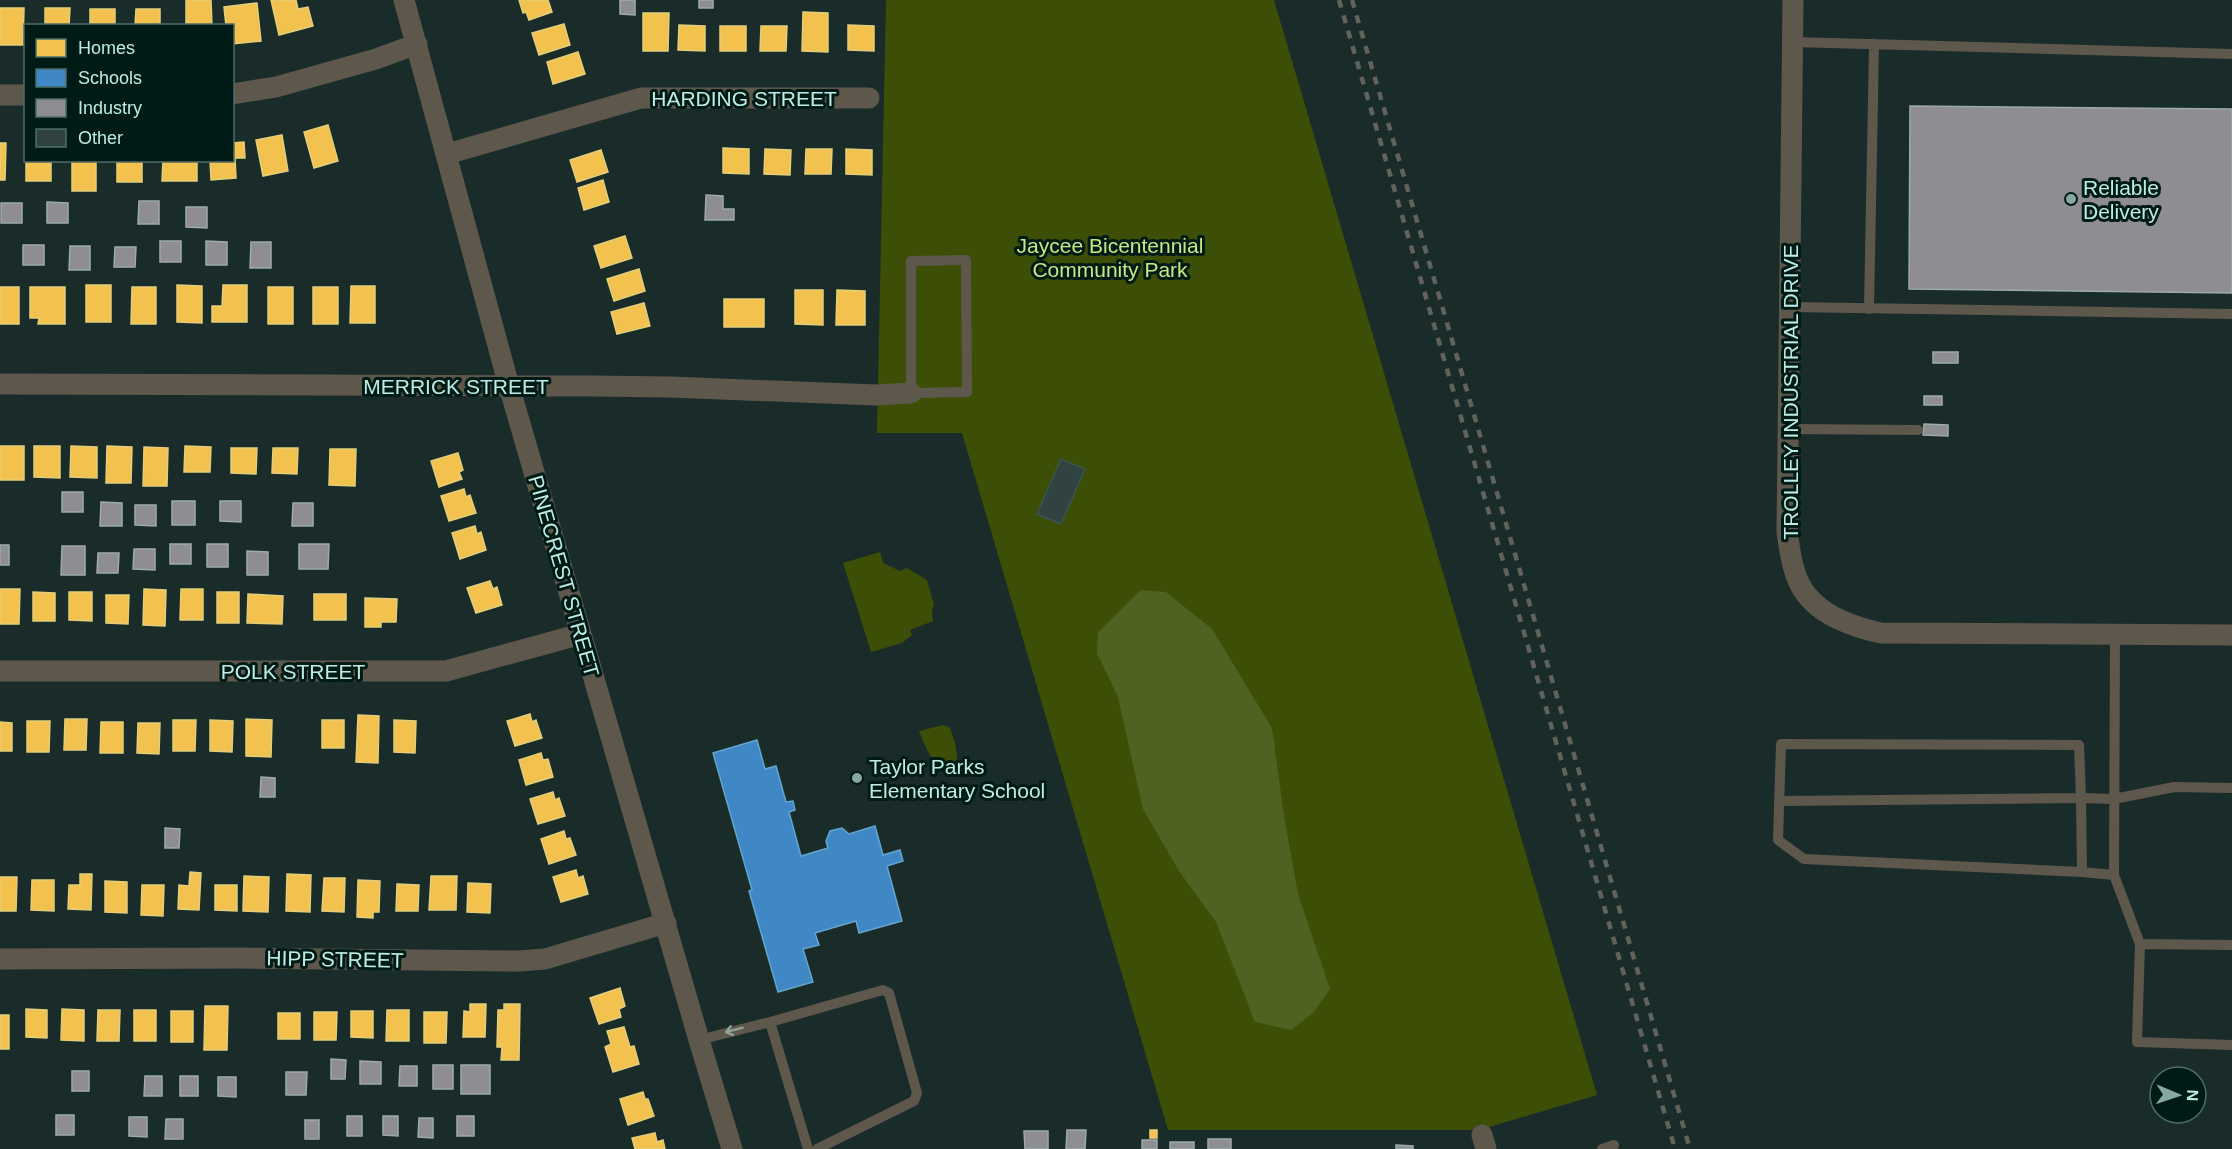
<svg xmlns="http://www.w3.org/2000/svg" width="2232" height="1149" font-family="Arial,sans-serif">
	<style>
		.green { fill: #3d4f06 }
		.forest { fill: #506222 }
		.homes { fill: #f2c14e; stroke: #e2ce7b; stroke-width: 1.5 }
		.schools { fill: #3f88c5; stroke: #65a6ce; stroke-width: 1.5 }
		.industry { fill: #8d8d92; stroke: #9caaaa; stroke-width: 1.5 }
		.building { fill: #304341; stroke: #395652; stroke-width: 1.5 }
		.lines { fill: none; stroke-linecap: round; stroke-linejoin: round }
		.lane { stroke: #5e584c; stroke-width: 10 }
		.street { stroke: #5e584c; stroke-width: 21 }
		.rail { stroke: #60625b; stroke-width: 4.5; stroke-dasharray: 8 8; stroke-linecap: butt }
		.oneway { stroke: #8ea298 }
		.poi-dot { fill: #85a9a2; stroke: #001a16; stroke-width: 2 }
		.labels { text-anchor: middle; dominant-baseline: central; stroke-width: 6; stroke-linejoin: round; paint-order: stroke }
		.street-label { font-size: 21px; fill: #beece3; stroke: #001a16 }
		.poi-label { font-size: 21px; fill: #beece3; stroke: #001a16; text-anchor: start }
		.park-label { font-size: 21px; fill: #c9e782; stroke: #001a16 }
	</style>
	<rect width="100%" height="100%" fill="#1a2c29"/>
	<path class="green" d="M886,0H1274L1597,1095L1479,1130H1168L962,433H877Z
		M880,552L883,563L900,571L907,568L927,580L934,605L932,611L933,621L910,630L912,635L902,643L871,652L843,563Z
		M943,725L950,728C955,743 960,756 955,771C932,768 927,750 919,731Z"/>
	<path class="forest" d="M1141,590L1166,592L1212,629L1272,728L1284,816L1298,894L1330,989L1313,1013L1291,1030L1255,1022L1216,922L1179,871L1143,809L1118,697L1097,653L1098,632Z"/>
	<path class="homes" d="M186,0H211L212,26H186Z
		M271,0H296L298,9L308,7L313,26L279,35Z
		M519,0H548L552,12L529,20L526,12L523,13Z
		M257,3L261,41L232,44V26H226L224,7Z
		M0,8H24L23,45H0Z
		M45,8H70L69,26H45Z
		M90,9H115V26H90Z
		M136,9H160V26H135Z
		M803,12L828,13V52L802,51Z
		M643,13H669L668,51H643Z
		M564,24L570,45L539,55L532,33Z
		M679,25L705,26V51L678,50Z
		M848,25L874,26V51L848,50Z
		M720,26H746V51H720Z
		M761,26H787L786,51H760Z
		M578,52L585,74L553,84L547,62Z
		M328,125L338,161L314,168L304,132Z
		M282,135L288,171L263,176L256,140Z
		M244,142L245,158H235L236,178L211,180L210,160H232V143Z
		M0,143H6L5,180H0Z
		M723,148L749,149V174L723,173Z
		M765,149L791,150L790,175L764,174Z
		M806,149H832L831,174H805Z
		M846,149L872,150V175L846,174Z
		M601,150L608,172L577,182L570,160Z
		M26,160H51V181H26Z
		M72,160H96V191H72Z
		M117,160H142V182H117Z
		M163,160H197V181H162Z
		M603,180L609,202L584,210L578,188Z
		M625,236L632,258L601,268L594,246Z
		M639,269L645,291L614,301L607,279Z
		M86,285H111V322H86Z
		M177,285L202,286V323L177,322Z
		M223,285H247V322H212V306H222Z
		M351,286H375V323H350Z
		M0,287H19V324H0Z
		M30,287H65V324H38L39,318H30Z
		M132,287H156V324H131Z
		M268,287H293V324H268Z
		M313,287H338V324H313Z
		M795,290H823V325L795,324Z
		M837,290L865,291V325H836Z
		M724,299H764V327H724Z
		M644,303L650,326L617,334L611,312Z
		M0,446H24V480H0Z
		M34,446H60V478L34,477Z
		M71,446L97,447V478L70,477Z
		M107,446L132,447L131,483H106Z
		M185,446L211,447L210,472H184Z
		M144,447L168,448L167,486H143Z
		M231,448H257L256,474L231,473Z
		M273,448H298L297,474L272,473Z
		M330,449H356L355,486L329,485Z
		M458,453L463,470L459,472L462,479L439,487L431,461Z
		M464,489L466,497L470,495L476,513L449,521L441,496Z
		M475,526L477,534L481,532L486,550L460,559L452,533Z
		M490,581L493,589L497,587L502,605L476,613L467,588Z
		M0,589H20L19,624H0Z
		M144,589L166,590L165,626L143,625Z
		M181,589H203V620H180Z
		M33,592L55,593V621H33Z
		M69,592H92V621L69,620Z
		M217,592H239V623H217Z
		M248,594L283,596L282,624L247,623Z
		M314,594H346V620H314Z
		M106,595H129L128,624L106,623Z
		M365,598L397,599L396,622H381V627H365Z
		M530,714L532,722L536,720L542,738L515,746L507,721Z
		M358,715L379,716L378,763L356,762Z
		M65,719H87L86,750H64Z
		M246,719L272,720L271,757L246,756Z
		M173,720H196L195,751H173Z
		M210,720L233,721L232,752L210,751Z
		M322,720H344V748H322Z
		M394,720L416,721L415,753L394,752Z
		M27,721H50L49,752H27Z
		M0,722L12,723V751H0Z
		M101,722H123V753H100Z
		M138,723H160L159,754L137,753Z
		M541,753L543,760L548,759L553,777L526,785L519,760Z
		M553,792L555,800L559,798L565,816L538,824L530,799Z
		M564,831L566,839L570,838L576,855L549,864L541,839Z
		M576,870L578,878L583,876L588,894L561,902L553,877Z
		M190,872L201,873L199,910L178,909L179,885L189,886Z
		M80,874H92L91,910L68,909L69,885H80Z
		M287,874L311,875L310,912L286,911Z
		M244,876L269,877L268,912L243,911Z
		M431,876H457L456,910H429Z
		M0,877H17L16,911H0Z
		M324,878H345L344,912L322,911Z
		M32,880H54V911L31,910Z
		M358,880L380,881L379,912H373V918L357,917Z
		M105,881L127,882V913L105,912Z
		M468,883L491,884L490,913L467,912Z
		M397,884L419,885L418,911H396Z
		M142,885H164L163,916L141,915Z
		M215,885H237V911L215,910Z
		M620,988L625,1006L619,1009L621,1017L599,1024L590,998Z
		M470,1004H486L485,1037H463L464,1011L470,1012Z
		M504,1004H520L519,1060H501L502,1047H497L498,1010H504Z
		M205,1006H228L227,1050H204Z
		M26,1009L47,1010V1038L26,1037Z
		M62,1009L84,1010V1041L61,1040Z
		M98,1010H120L119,1041H97Z
		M134,1010H156V1041H134Z
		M387,1010H409V1041H386Z
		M171,1011H193V1042H171Z
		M351,1011H373V1038L351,1037Z
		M314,1012H337L336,1040H314Z
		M424,1012H447L446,1043H424Z
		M278,1013H300V1039H278Z
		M0,1015H9V1049H0Z
		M624,1027L630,1047L634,1046L639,1064L613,1072L605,1047L611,1044L607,1031Z
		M643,1092L645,1099H648L654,1116L628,1125L620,1099Z
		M1150,1130H1157V1138H1150Z
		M655,1133L657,1142L663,1140L665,1149H635L632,1138Z"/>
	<path class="schools" d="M757,740L765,769L776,766L786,802L793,801L795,810L789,812L801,856L828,848L826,841L830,831L842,828L849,834L875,826L883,855L900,850L903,861L887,866L902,921L859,933L856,921L815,933L819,945L803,949L813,982L778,992L749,891L752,890L713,753Z"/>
	<path class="industry" d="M620,0H635V15L620,14Z
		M699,0H713V8H699Z
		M1910,106L2232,109V293L1909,289Z
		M706,195L723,196V209H734V220H705Z
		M139,201H159V224H138Z
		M47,202L68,203V223H47Z
		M1,203H22V223H1Z
		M186,207H207V228L186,227Z
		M160,241H181V262H160Z
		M206,241L227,242V265H206Z
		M251,242H271V268H250Z
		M23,245H44V265H23Z
		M70,246H90V270H69Z
		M115,247H136L135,267H114Z
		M1933,352H1958V363H1933Z
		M1924,396H1942V405H1924Z
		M1924,424L1948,425V436L1923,435Z
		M62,492H83V512H62Z
		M172,501H195V525H172Z
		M220,501H241V522L220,521Z
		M101,502L122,503V526H100Z
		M293,503H313V526H292Z
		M135,505H156V526L135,525Z
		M170,544H191V564H170Z
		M207,544H228V567H207Z
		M299,544H329L328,569H299Z
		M0,545H9V565H0Z
		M62,546H85V575H61Z
		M134,549H155V570L133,569Z
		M247,551L268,552V575H247Z
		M98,553H119L118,573H97Z
		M261,777L275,778V797H260Z
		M165,828L180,829L179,848H165Z
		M331,1059L346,1060L345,1079H331Z
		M360,1061L381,1062V1084H360Z
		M433,1065H453V1089H433Z
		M461,1065H490V1094H461Z
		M400,1066H417V1086H399Z
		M72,1071H89V1091H72Z
		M286,1072H307L306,1095H286Z
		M145,1076H162V1096H144Z
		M180,1076H198V1096H180Z
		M218,1077H236V1097L218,1096Z
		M56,1115H74V1135H56Z
		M347,1116H362V1136H347Z
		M383,1116H398V1136L383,1135Z
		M457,1116H474V1136H457Z
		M129,1117H147V1137L129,1136Z
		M419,1118H433V1138L418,1137Z
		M166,1119H183V1139H165Z
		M305,1120H319V1139H305Z
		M1067,1130H1086L1085,1149H1066Z
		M1024,1131H1048V1149H1025Z
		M1208,1139H1231V1149H1208Z
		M1142,1140H1157V1149H1142Z
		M1170,1142H1194V1149H1170Z
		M1396,1145L1413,1146V1149H1396Z"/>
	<path class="building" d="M1061,459L1085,469L1061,524L1037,514Z"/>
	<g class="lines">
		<path class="lane" d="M1793,42L2232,54
			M966,260L967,392L911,393V261Z
			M1790,307L2232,314
			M1869,309L1874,44
			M1788,429L1918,430
			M2115,634L2114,875L2140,944L2232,945
			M1779,801L2081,798L2082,872
			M2114,875L2082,872L1804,859L1778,840L1781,744L2079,745L2081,798L2114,799L2174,787L2232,788
			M2140,944L2137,1042L2232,1045
			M770,1022L808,1149
			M699,1040L770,1022L883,990L889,993L917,1093L914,1101L817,1149
			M1602,1149L1614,1145"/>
		<path class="street" d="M404,0L509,386L699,1040L732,1149
			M1793,0L1787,532C1793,573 1797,598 1836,618C1851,625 1865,630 1881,633L2232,635
			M232,94L276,87L376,59L417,44
			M0,95H26
			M447,154L641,98H869
			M0,384L593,386L670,387L876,395L911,393
			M0,671H446L581,634
			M0,959L241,958L519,961L545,959L666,923
			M1482,1135L1486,1149"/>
		<path class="rail" d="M1339,0L1675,1149
			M1352,0L1690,1149"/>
	</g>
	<defs><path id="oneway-shaft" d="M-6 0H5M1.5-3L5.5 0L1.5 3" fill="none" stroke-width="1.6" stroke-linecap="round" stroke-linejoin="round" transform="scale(1.5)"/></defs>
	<use class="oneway" href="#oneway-shaft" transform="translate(734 1030) rotate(165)"/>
	<g class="poi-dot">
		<circle cx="2071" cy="199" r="6"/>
		<circle cx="857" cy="778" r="6"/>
	</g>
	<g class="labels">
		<g class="street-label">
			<text x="744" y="98">HARDING STREET</text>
			<text x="456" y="386">MERRICK STREET</text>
			<text transform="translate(1790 392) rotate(-90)">TROLLEY INDUSTRIAL DRIVE</text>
			<text transform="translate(564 576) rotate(74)">PINECREST STREET</text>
			<text x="293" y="671">POLK STREET</text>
			<text transform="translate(335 959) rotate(1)">HIPP STREET</text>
		</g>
		<g class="poi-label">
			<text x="2083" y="187">Reliable<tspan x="2083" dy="24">Delivery</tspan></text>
			<text x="869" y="766">Taylor Parks<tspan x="869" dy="24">Elementary School</tspan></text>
		</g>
		<g class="park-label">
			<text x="1110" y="245">Jaycee Bicentennial<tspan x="1110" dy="24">Community Park</tspan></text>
		</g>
	</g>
	<rect x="24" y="24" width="210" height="138" fill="#001a16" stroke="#4c6e68" stroke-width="1.5"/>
	<rect x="36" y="39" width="30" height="18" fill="#f2c14e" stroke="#4c6e68" stroke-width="1.5"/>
	<text x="78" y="54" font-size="18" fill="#beece3">Homes</text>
	<rect x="36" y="69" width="30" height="18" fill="#3f88c5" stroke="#4c6e68" stroke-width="1.5"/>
	<text x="78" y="84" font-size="18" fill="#beece3">Schools</text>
	<rect x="36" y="99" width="30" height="18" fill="#8d8d92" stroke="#4c6e68" stroke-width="1.5"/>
	<text x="78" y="114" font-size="18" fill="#beece3">Industry</text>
	<rect x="36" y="129" width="30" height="18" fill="#304341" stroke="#4c6e68" stroke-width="1.5"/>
	<text x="78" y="144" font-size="18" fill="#beece3">Other</text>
	<g transform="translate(2178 1095) rotate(92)"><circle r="28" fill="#001a16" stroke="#4c6e68" stroke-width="1.5"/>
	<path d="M0-4.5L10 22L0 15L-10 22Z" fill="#85a9a2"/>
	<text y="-9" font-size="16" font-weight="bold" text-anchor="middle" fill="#beece3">N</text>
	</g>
</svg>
